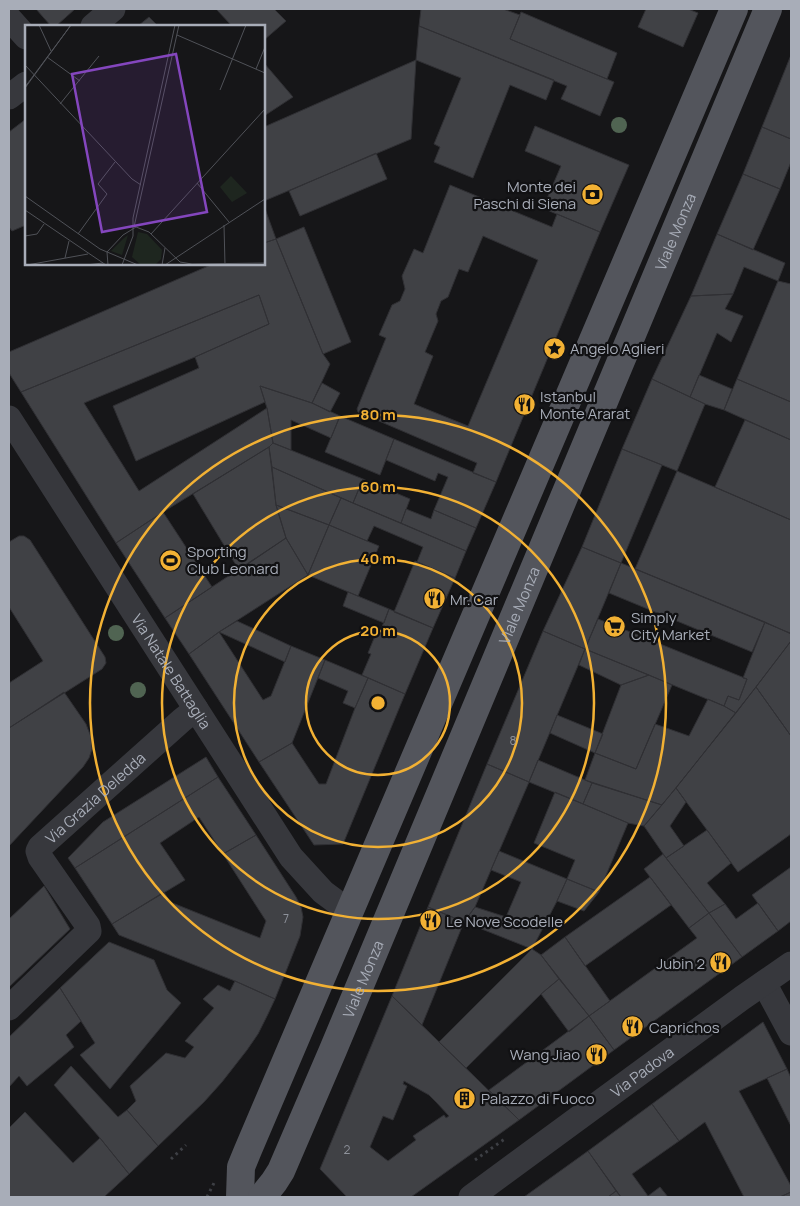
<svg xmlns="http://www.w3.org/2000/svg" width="800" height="1206" font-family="Manrope,sans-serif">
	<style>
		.building { fill: #404145; stroke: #303034; fill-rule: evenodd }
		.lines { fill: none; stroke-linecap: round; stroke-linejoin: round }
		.path { stroke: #3d3f44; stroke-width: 3; stroke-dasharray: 2.5 4; stroke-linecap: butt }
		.minor { stroke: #37383d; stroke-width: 25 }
		.primary { stroke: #53555c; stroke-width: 28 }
		.tree { fill: #506452 }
		.ring { fill: none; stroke: #f2b134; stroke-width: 2.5 }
		.labels { text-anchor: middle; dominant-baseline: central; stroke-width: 4.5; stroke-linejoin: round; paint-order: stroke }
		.number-label { font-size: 12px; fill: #8e929b }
		.poi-label { font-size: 15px; fill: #a8adb8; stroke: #111113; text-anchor: start }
		.street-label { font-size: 15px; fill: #a8adb8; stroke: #111113 }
		.inset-road { fill: none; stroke: #505258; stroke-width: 1 }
		.view { fill: #8446be; fill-opacity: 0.15; stroke: #8446be; stroke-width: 2.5 }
		.inset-edge { fill: none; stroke: #a8adb8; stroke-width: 2.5 }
		.centre { fill: #f2b134; stroke: #111113; stroke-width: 2.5 }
		.ring-label { font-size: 15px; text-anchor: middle; font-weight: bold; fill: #f2b134; stroke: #111113; stroke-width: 4.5; stroke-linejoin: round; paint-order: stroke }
	</style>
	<rect width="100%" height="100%" fill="#161618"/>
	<path class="building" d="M36,9H75L56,26H51Z
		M216,9H274L286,21L264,40V26H232Z
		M421,9H503L520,15L510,39L614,82L600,116L561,99L567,86L419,26Z
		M646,9H688L698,13L683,47L638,27Z
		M521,12L617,53L607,79L510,39Z
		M149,17L158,26H138Z
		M419,26L554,80L546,100L510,85L473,178L434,162L440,147L434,144L461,78L416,60Z
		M791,55V139L762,127Z
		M416,60L411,139L264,201V127Z
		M264,63L293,97L264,116Z
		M26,119V225L12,231L9,227V132Z
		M535,126L629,165L600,232L547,210L550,203L546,201L561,166L525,151Z
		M762,127L791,139V162L780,189L743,174Z
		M376,153L387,179L300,216L289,191Z
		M743,174L780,189L753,250L717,234Z
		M450,185L552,227L557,214L600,232L496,482L473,473L477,463L358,412L357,409L386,338L379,335L392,305L400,301L405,289L402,276L414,249L423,253ZM483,236L538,260L468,426L414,404L433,356L425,352L438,321L436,314L441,301L448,297L459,269L468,272Z
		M264,206L276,239L264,243Z
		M304,227L351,342L323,354L276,239Z
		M717,234L785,263L778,281L744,267L733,294L691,296Z
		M276,239L323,354L330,364L312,403L260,386L265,402L136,461L113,406L199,368L195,357L269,324L259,295L21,392L9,373V352L213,264H264V243Z
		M778,281L791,284V402L737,379Z
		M733,294L725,309L743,316L731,342L717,333L690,397L652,379L691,296Z
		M259,295L269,324L195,357L84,403L139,491L267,408L273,443L269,447L163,512L116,543L21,392Z
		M699,375L732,389L724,410L705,404L690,397Z
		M652,379L705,404L677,471L622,449Z
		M737,379L791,402V440L724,410Z
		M322,383L340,393L330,412L312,403Z
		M260,386L312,403L340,416L331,438L291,420V450L273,443L267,408Z
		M340,416L394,439L380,475L325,452Z
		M745,420L791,440V520L715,487Z
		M394,439L496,482L476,528L434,510L448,477L438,473L435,481L386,460Z
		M273,443L363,479L353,503L272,467L269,447Z
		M269,447L276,505L286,538L239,570L193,494Z
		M622,449L662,465L621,563L582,547Z
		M272,467L341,498L329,525L276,505Z
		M677,471L791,520V630L790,633L635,569Z
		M363,479L410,499L401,523L353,503Z
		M341,498L466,551L455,578L417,562L423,547L374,526L367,541L329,525Z
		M276,505L329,525L308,575L286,538Z
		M406,509L431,519L434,510L476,528L466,551L401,523Z
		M163,512L212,587L165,618L116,543Z
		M329,525L379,546L358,596L308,575Z
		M19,536H24L30,540L105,657L106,663L102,669L9,728V683L43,661L9,607V542Z
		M286,538L308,575L219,632L189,654L165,618Z
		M582,547L621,563L585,649L543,631Z
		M415,561L455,578L433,628L394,612Z
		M621,563L765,622L752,652L609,593Z
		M348,592L389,609L384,623L343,606Z
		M389,609L433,628L405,694L362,675L371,654L368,653L377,631L380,632Z
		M598,619L747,679L739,700L728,696L724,706L585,649Z
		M237,621L291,646L285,662L219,632Z
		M765,622L791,634V641L736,713L724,706L728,696L739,700L747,679L743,678Z
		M543,631L585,649L529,782L487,764Z
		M219,632L263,700L271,696L291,646L325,660L292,743L259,762L189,654Z
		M791,641V736L756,687Z
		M585,649L649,675L621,685L579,665Z
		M325,660L368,678L355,708L343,703L348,691L318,678Z
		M649,675L672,685L636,769L595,753L621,685Z
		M368,678L405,694L343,844L314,845L259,762L292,743L319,784H326L355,708Z
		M756,687L791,736V834L738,872L676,788Z
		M64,692L86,724L91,737L92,749L89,758L83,767L9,846V728Z
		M708,699L724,706L736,713L662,805L585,780L595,753L636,769L655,724L689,736Z
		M557,715L603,734L595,753L550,733Z
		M206,757L218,777L75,868L68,858L103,822Z
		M538,760L592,783L583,804L529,782Z
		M487,764L529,782L475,907L464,922L428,907Z
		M218,777L256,835L223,854L199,817L160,843L185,880L112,924L75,868Z
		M592,783L662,805L644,826L628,823L583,804Z
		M676,788L686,802L670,826L684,846L666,858L644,826Z
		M555,792L628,823L599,892L567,879L575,860L534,843Z
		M707,830L731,863L707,883L725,904L709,913L666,858Z
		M256,835L296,897L301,907L303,917L300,936L275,999L235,981L119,935L112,924L164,892L170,902L260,938L266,921L223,854Z
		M499,851L567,879L557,901L532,949L464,922L475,907L506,917L521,882L491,870Z
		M663,854L709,913L689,928L644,869Z
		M791,867V921L778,931L752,895Z
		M650,877L671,905L585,966L565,937Z
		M567,879L599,892L584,911L557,901Z
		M44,886L70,929L9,987V919Z
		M758,903L778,931L742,957L709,913L725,904L736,919Z
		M428,907L464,922L422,1025L392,996Z
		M709,913L742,957L614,1050L589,1016L697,938L689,928Z
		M565,937L610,1001L589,1016L541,955Z
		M109,942L154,960L167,990L181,1003L110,1089L80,1055L95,1043L60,988Z
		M532,949L541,955L559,979L541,994L466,1068L439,1042Z
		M559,979L589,1016L569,1032L541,994Z
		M235,981L275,999L268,1014L258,1034L247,1050L222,1082L204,1102L158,1146L127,1110L136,1101L130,1086L166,1053L185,1058L194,1047L185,1041L214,1008L203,999L218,985L230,991Z
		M60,988L81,1021L66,1035L74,1047L27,1086L19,1076L9,1087V1037Z
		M392,996L519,1120L411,1197H347L320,1169ZM404,1081L429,1095L436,1102L449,1116L446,1118L444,1115L413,1136L416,1140L388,1161L370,1147L383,1116L393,1120L407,1086L403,1084Z
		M589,1016L614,1050L519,1120L489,1090Z
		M763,1022L787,1069L739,1091L791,1186V1192L780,1197H744L705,1122L679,1141L652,1104Z
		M71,1066L118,1117L127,1110L158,1146L129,1174L100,1138L54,1085Z
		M787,1069L791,1078V1126L767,1078Z
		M652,1104L679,1141L632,1174L648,1196L660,1187L668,1197H621L588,1151Z
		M25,1112L73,1163L100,1138L129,1174L104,1197H9V1128Z
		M588,1151L616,1191L608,1197H524Z
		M616,1191L621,1197H608Z
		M791,1192V1197H780Z"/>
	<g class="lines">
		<path class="path" d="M171,1159L186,1145
			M475,1160L506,1138
			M207,1197L214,1183"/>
		<g class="minor">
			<path d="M9,18L26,37"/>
			<path d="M93,26L113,9"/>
			<path d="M9,97L26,84"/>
			<path id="s1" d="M9,418L291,857L323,892L350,912"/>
			<path d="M764,983L791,1033"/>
			<path id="s2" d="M9,1008L89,931L88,926L40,857L38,851L40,847L182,720L196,709"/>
			<path id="s3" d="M471,1197L742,998L791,964"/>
		</g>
		<g class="primary">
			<path d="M240,1197L241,1167L248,1150L297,1035L734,9"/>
			<path id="s4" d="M262,1197L274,1182L281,1171L333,1050L768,9"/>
		</g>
	</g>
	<g class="tree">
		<circle cx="619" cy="125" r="8"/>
		<circle cx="116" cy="633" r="8"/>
		<circle cx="138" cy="690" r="8"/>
	</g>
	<g class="ring">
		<circle cx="378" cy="703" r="72"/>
		<circle cx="378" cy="703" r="144"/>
		<circle cx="378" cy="703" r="216"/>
		<circle cx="378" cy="703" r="288"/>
	</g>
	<defs>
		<symbol id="bank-disc" viewBox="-11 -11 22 22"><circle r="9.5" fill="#f2b134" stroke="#111113"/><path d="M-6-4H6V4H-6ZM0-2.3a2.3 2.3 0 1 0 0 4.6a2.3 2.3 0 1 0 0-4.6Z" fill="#111"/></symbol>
		<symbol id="sight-disc" viewBox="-11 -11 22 22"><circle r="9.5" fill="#f2b134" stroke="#111113"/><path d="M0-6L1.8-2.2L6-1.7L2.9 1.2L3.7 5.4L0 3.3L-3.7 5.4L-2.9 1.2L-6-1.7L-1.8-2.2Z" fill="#111"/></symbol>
		<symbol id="restaurant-disc" viewBox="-11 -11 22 22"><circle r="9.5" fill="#f2b134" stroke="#111113"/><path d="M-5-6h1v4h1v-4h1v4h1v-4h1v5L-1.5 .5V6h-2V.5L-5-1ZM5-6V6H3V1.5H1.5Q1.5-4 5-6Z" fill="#111"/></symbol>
		<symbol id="stadium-disc" viewBox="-11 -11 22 22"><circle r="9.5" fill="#f2b134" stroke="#111113"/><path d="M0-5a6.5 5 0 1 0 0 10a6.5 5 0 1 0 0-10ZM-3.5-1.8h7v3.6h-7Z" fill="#111"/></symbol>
		<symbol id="supermarket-disc" viewBox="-11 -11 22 22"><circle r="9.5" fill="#f2b134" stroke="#111113"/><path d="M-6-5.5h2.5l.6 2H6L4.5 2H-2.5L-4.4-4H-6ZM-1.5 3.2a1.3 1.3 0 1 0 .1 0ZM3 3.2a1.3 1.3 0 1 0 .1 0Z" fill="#111"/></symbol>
		<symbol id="building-disc" viewBox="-11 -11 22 22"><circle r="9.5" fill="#f2b134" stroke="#111113"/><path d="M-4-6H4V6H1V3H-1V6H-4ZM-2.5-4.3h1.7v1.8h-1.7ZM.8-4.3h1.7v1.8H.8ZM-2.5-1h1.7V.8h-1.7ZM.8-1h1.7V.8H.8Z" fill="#111"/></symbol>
	</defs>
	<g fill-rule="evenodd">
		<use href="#bank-disc" x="580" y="182" width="25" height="25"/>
		<use href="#sight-disc" x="542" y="336" width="25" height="25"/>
		<use href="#restaurant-disc" x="512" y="392" width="25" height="25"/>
		<use href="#stadium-disc" x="158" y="548" width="25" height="25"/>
		<use href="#restaurant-disc" x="422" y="586" width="25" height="25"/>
		<use href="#supermarket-disc" x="602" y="614" width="25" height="25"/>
		<use href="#restaurant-disc" x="418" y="908" width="25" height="25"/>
		<use href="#restaurant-disc" x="708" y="950" width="25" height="25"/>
		<use href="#restaurant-disc" x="620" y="1014" width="25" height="25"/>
		<use href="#restaurant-disc" x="584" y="1042" width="25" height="25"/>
		<use href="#building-disc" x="452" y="1086" width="25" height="25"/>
	</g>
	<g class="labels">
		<g class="number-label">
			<text x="513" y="740">8</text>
			<text x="286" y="918">7</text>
			<text x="347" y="1149">2</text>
		</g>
		<g class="poi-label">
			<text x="576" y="186" text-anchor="end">Monte dei<tspan x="576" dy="17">Paschi di Siena</tspan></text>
			<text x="570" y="348">Angelo Aglieri</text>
			<text x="540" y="396">Istanbul<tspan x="540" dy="17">Monte Ararat</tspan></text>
			<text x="187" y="551">Sporting<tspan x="187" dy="17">Club Leonard</tspan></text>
			<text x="450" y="599">Mr. Car</text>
			<text x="631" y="617">Simply<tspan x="631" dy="17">City Market</tspan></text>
			<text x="446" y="921">Le Nove Scodelle</text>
			<text x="705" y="963" text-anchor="end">Jubin 2</text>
			<text x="649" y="1027">Caprichos</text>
			<text x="580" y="1054" text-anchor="end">Wang Jiao</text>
			<text x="481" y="1098">Palazzo di Fuoco</text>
		</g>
		<g class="street-label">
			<text stroke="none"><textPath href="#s4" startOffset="1051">Viale Monza</textPath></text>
			<text stroke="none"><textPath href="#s4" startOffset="646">Viale Monza</textPath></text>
			<text stroke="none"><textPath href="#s1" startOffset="301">Via Natale Battaglia</textPath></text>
			<text stroke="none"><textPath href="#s2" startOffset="285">Via Grazia Deledda</textPath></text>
			<text stroke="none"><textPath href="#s4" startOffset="241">Viale Monza</textPath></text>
			<text stroke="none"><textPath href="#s3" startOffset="212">Via Padova</textPath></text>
		</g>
	</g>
	<g transform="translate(25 25)">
		<rect width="240" height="240" fill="#161618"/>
		<path d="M206,151L222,168L207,177L195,162ZM113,207L122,209L137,225L136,234L130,240H116L107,232ZM103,210L97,230L86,226L98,214Z" fill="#1e261f"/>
		<path class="inset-road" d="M14,0L26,26M152,10L240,48M22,32L55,56M0,40L107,154L116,160M231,44L240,22M0,62L46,0M0,63L46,0M195,65L221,0M35,79L74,31M172,158L204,197M0,171L75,224L113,240M0,185L81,240M199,200L200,240M109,202L154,0M53,209L82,169L73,159L90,137M126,209L240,84M0,211L12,209L19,199M40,233L44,216M2,240L63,229M61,240L78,238M83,240L82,227L98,210L111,202L124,207L155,237L167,239L240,238M97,240L108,211V193L150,0M137,240L140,223M140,240L240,174"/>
		<path class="view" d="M151,29L182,187L77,207L47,49Z"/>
		<rect width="240" height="240" class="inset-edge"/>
	</g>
	<circle cx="378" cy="703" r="8" class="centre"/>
	<g class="ring-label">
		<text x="378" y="420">80 m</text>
		<text x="378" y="492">60 m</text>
		<text x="378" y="564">40 m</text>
		<text x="378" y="636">20 m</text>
	</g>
	<rect width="800" height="1206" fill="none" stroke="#a8adb8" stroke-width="20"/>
</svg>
